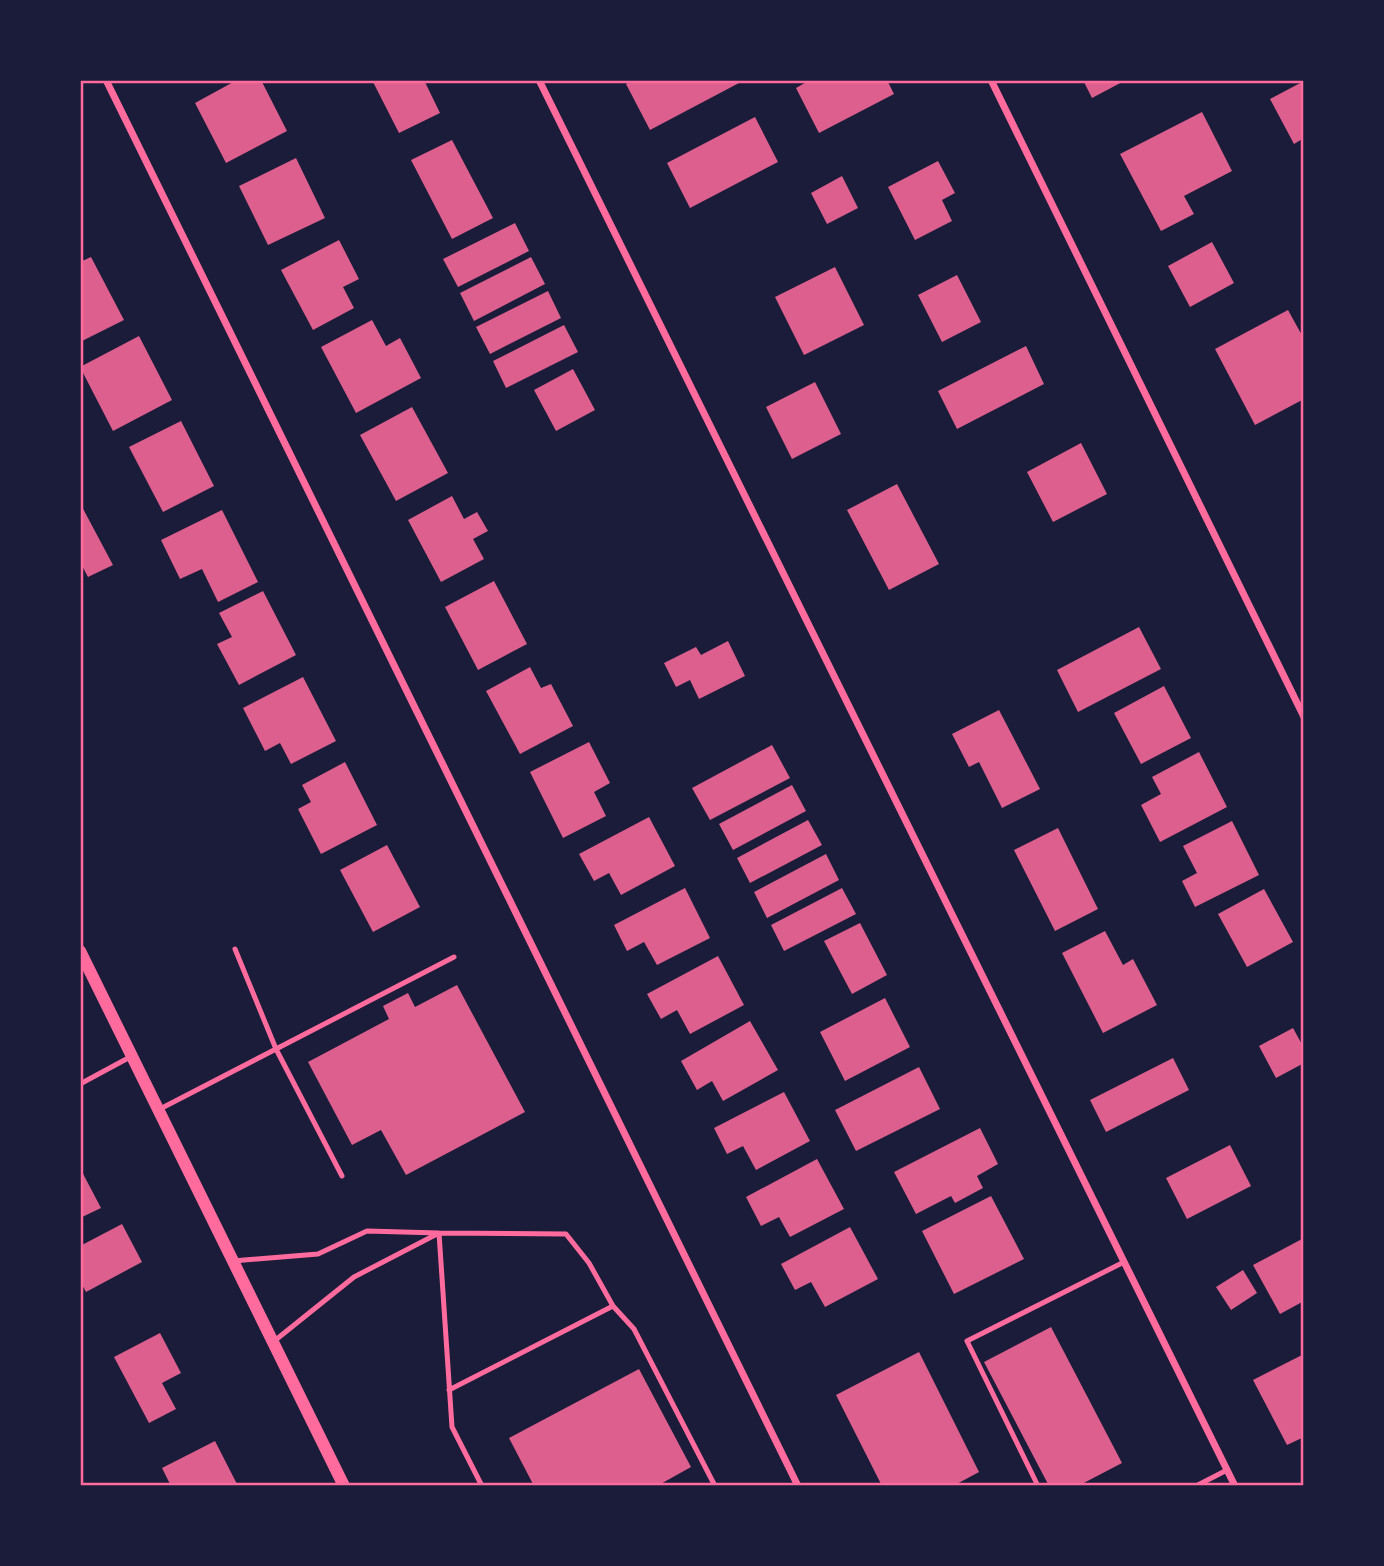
<svg xmlns="http://www.w3.org/2000/svg" width="1384" height="1566" font-family="'Public Sans',sans-serif">
	<style>
		.building { fill: #dd5f8e }
		.lines { fill: none; stroke-linecap: round; stroke-linejoin: round }
		.service { stroke: #ff6b9d; stroke-width: 5 }
		.minor { stroke: #ff6b9d; stroke-width: 7 }
		.tertiary { stroke: #ff6b9d; stroke-width: 12 }
		.neatline { fill: none; stroke: #ff6b9d; stroke-width: 2.5 }
	</style>
	<rect width="100%" height="100%" fill="#1b1b3a"/>
	<path class="building" d="M237,80H261L287,131L226,163L195,103Z
		M372,80H424L440,113L399,133Z
		M633,80H738L739,83L650,130L626,84Z
		M810,80H887L894,94L819,133L796,88Z
		M1083,80H1126L1092,98Z
		M1304,81V138L1294,144L1270,99Z
		M1202,112L1232,171L1184,196L1194,214L1161,231L1120,154Z
		M755,117L778,162L690,208L667,163Z
		M452,140L493,218L452,239L411,160Z
		M296,158L325,218L268,245L239,186Z
		M938,161L955,193L942,200L952,221L915,240L888,187Z
		M842,176L858,208L827,224L811,193Z
		M515,223L529,251L458,287L443,259Z
		M339,240L359,279L343,287L354,308L313,330L281,270Z
		M1212,242L1234,283L1190,307L1168,266Z
		M91,257L124,320L80,342V262Z
		M531,257L545,284L474,321L460,293Z
		M835,267L864,325L804,355L775,297Z
		M957,275L981,322L942,342L918,295Z
		M548,291L561,318L490,354L476,327Z
		M1288,310L1304,339V399L1255,425L1215,349Z
		M372,320L386,346L400,338L421,378L356,413L321,347Z
		M564,325L578,352L506,388L493,361Z
		M139,336L172,400L113,431L80,367Z
		M1026,346L1044,384L957,429L938,391Z
		M573,369L595,410L556,431L534,390Z
		M815,382L841,434L792,459L766,407Z
		M412,407L448,473L396,501L360,435Z
		M181,421L214,486L163,512L129,447Z
		M1081,443L1107,494L1053,522L1027,472Z
		M897,484L939,564L889,590L847,510Z
		M452,496L464,519L477,512L488,531L473,539L484,559L441,582L408,520Z
		M80,503L113,565L88,577L80,562Z
		M222,510L258,582L218,602L202,569L180,579L161,540Z
		M494,581L527,644L478,670L445,607Z
		M263,591L296,655L239,685L217,644L232,637L219,613Z
		M1139,627L1161,669L1078,712L1057,670Z
		M728,641L745,676L699,699L690,680L676,687L664,663L696,647L701,655Z
		M530,667L541,688L551,684L573,726L520,754L486,691Z
		M303,677L336,741L291,764L280,743L265,751L243,708Z
		M1164,686L1191,738L1141,764L1114,713Z
		M999,710L1040,789L1002,808L979,762L969,767L952,734Z
		M589,742L610,783L594,792L606,816L563,838L530,772Z
		M772,745L790,778L710,820L692,788Z
		M1199,752L1227,807L1160,842L1141,805L1161,794L1152,777Z
		M345,762L377,825L321,854L298,809L311,802L302,785Z
		M792,785L806,811L733,850L719,824Z
		M649,817L675,866L621,895L609,873L594,881L579,854Z
		M808,820L822,845L750,883L737,858Z
		M1232,821L1259,875L1195,907L1182,881L1197,873L1183,846Z
		M1058,828L1098,909L1055,931L1014,850Z
		M387,845L420,907L373,932L340,870Z
		M826,854L839,880L767,918L754,892Z
		M685,888L710,938L657,965L644,942L627,951L614,925Z
		M842,888L856,914L784,951L771,925Z
		M1264,889L1293,942L1247,967L1218,914Z
		M860,923L887,975L852,994L824,941Z
		M1105,931L1123,965L1133,959L1157,1005L1103,1033L1062,953Z
		M718,956L744,1005L690,1034L677,1010L661,1019L647,994Z
		M457,985L525,1112L406,1175L381,1130L352,1145L308,1062L389,1019L383,1006L408,993L415,1007Z
		M885,998L910,1047L845,1081L820,1032Z
		M750,1021L778,1070L723,1101L712,1081L697,1090L681,1061Z
		M1293,1028L1304,1048V1063L1276,1078L1259,1046Z
		M1173,1058L1189,1090L1106,1132L1090,1100Z
		M919,1067L940,1109L856,1151L835,1110Z
		M784,1092L810,1141L756,1170L743,1146L727,1154L714,1128Z
		M980,1128L998,1164L977,1176L983,1188L955,1203L951,1196L916,1214L894,1172Z
		M1230,1145L1251,1186L1187,1219L1166,1178Z
		M817,1159L844,1209L790,1237L779,1217L761,1226L746,1197Z
		M80,1168L101,1208L80,1218Z
		M991,1196L1024,1259L954,1294L922,1231Z
		M122,1224L142,1262L86,1292L80,1281V1246Z
		M850,1227L878,1279L825,1307L811,1282L795,1290L781,1264Z
		M1302,1239L1304,1243V1301L1280,1314L1253,1265Z
		M1243,1270L1257,1293L1231,1310L1216,1287Z
		M1051,1327L1122,1463L1078,1486H1049L984,1362Z
		M160,1333L181,1373L162,1383L176,1409L149,1423L114,1357Z
		M919,1352L979,1472L953,1486H882L836,1395Z
		M1302,1355L1304,1437L1287,1445L1253,1380Z
		M639,1369L691,1467L657,1486H534L509,1438Z
		M215,1441L238,1486H171L162,1468Z"/>
	<g class="lines">
		<path class="service" d="M235,949L276,1049L342,1176
			M80,1084L132,1056
			M158,1110L454,957
			M233,1261L318,1254L367,1231L439,1233L354,1277L273,1342
			M613,1306L634,1329L715,1486
			M449,1390L613,1306L589,1263L566,1234L439,1233L452,1427L482,1486
			M1038,1486L967,1341L1124,1262
			M1196,1486L1227,1470"/>
		<path class="minor" d="M106,80L798,1486
			M539,80L1235,1486
			M991,80L1304,717"/>
		<path class="tertiary" d="M80,951L344,1486"/>
	</g>
	<rect width="1384" height="1566" fill="none" stroke="#1b1b3a" stroke-width="164"/>
	<rect x="82" y="82" width="1220" height="1402" class="neatline"/>
</svg>
